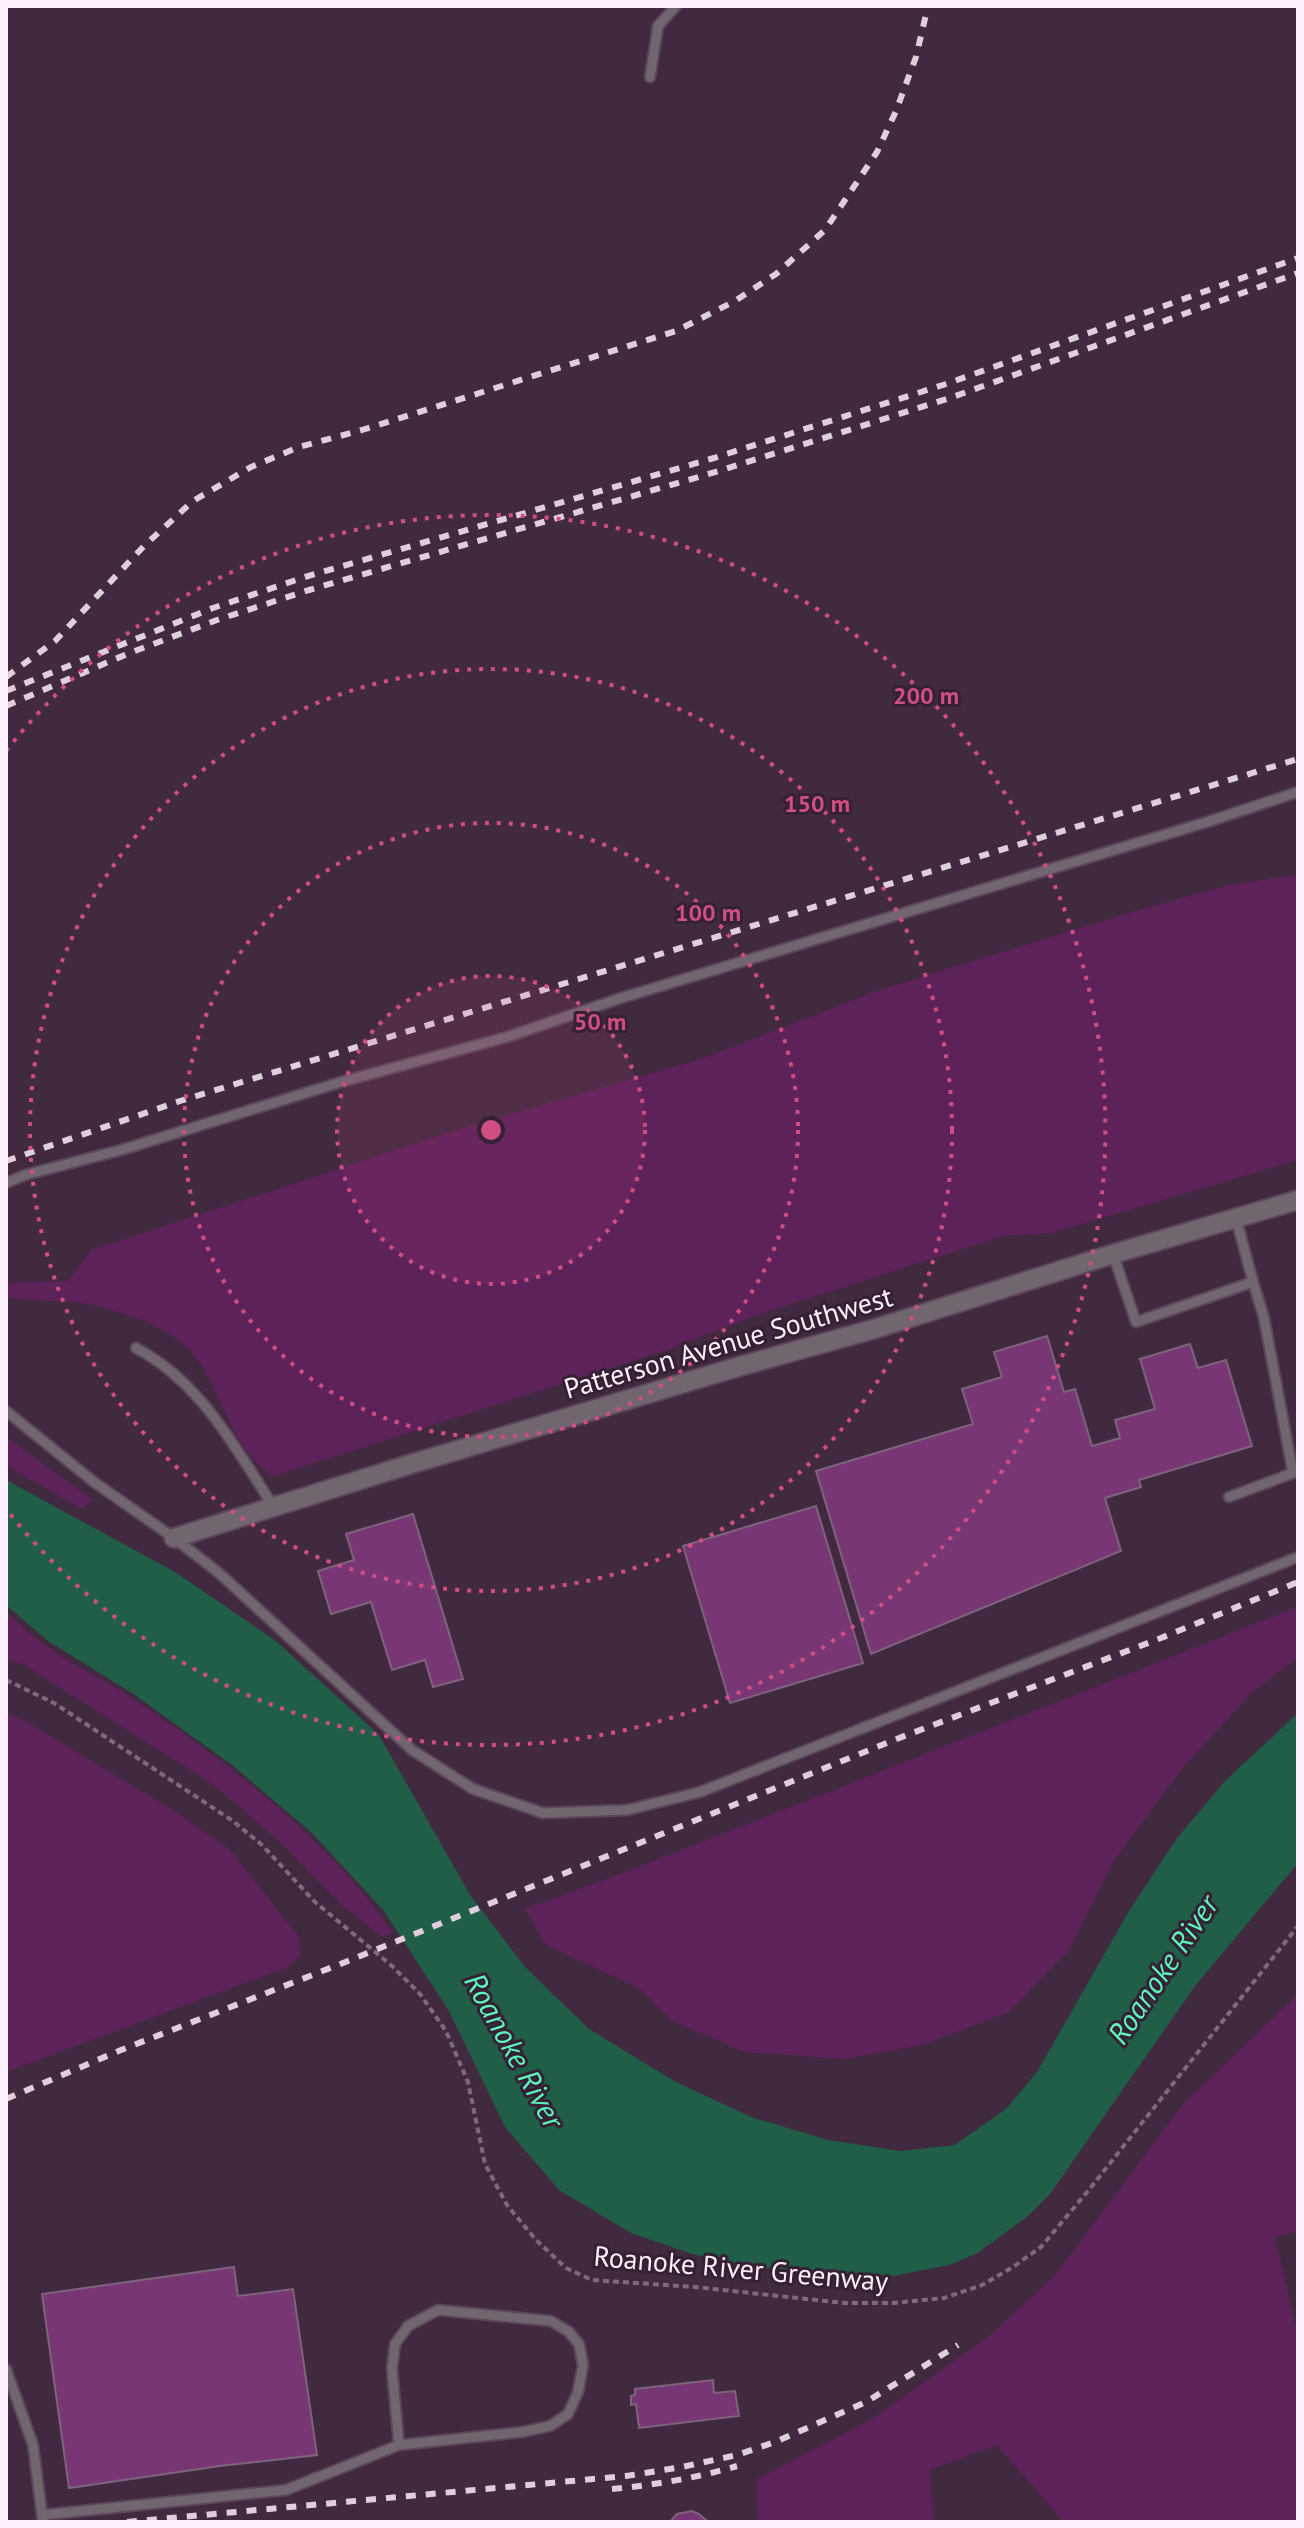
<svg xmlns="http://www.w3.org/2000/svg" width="1304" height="2528" font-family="'PT Sans',sans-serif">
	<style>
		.green { fill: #5c2259 }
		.water { fill: #205e47 }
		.building { fill: #793675; stroke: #7d637b; stroke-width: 2 }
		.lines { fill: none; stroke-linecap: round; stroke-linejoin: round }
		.service-casing { stroke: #5c465a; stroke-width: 13 }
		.minor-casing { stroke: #5c465a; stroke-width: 22 }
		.path { stroke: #7f6a7d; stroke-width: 4; stroke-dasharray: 6 4; stroke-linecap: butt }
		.service { stroke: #716570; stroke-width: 9 }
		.minor { stroke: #716570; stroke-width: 18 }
		.rail { stroke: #dfcfdd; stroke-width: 6; stroke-dasharray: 10 10; stroke-linecap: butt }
		.ring { fill: none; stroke: #d14e84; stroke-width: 4; stroke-dasharray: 4 8 }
		.labels { text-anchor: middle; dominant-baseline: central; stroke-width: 6; stroke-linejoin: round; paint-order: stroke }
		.street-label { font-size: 28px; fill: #fff0fd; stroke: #362034 }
		.water-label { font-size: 30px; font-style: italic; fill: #5bf7bf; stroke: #362034 }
		.centre { fill: #d14e84; stroke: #362034; stroke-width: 4 }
		.ring-label { font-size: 24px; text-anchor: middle; font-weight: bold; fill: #d14e84; stroke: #362034; stroke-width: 6; stroke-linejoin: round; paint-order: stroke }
	</style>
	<rect width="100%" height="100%" fill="#412a3f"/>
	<path class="green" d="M1298,875V1160L1051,1233L1003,1236L757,1315L670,1349L274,1476C229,1453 221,1380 186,1346C163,1324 105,1305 73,1302C50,1300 28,1302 6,1296V1286L16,1282L68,1281L91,1250L464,1128L701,1059L877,991L1135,911L1229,885Z
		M6,1437L93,1500L82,1509L6,1465Z
		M1298,1607V1658L1252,1692L1182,1769L1115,1859L1069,1950L1009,2012L923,2045L843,2059L744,2052L671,2020L639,1988L546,1945L525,1909L631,1870Z
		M6,1612C18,1623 30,1634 43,1644C69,1663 99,1677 126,1694C218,1754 332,1841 393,1933L382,1937L342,1905L279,1841L214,1785L24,1665L6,1659Z
		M6,1712L34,1726L179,1814L230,1850L299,1937L301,1956L288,1967L6,2072Z
		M1298,1994V2231L1275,2237L1298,2336V2522H1064L997,2445L930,2470L934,2522H758L756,2480L874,2418L992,2334L1057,2273L1183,2104Z"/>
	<path class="water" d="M6,1480L175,1572L276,1641L379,1735L470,1895L525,1967L589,2029L674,2081L751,2117L828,2140L901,2151L955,2145L1007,2108L1037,2072L1129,1911L1177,1838L1226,1780L1298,1713V1863L1195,1986L1050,2194L1028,2216L976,2254L949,2265L893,2276L756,2267L692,2254L631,2233L559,2190L505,2127L449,2011L384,1911L312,1833L232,1765L132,1693L48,1641L6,1605Z"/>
	<path class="building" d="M1047,1336L1064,1392L1075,1389L1092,1446L1120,1438L1115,1420L1155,1409L1140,1359L1190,1344L1198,1368L1226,1360L1252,1446L1139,1480L1141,1487L1105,1498L1121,1551L871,1654L816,1471L973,1424L962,1389L1002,1377L994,1352Z
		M816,1506L863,1663L730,1703L683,1546Z
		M413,1514L463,1679L433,1687L425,1660L392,1670L371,1602L331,1614L318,1571L354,1560L346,1534Z
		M234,2267L238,2296L293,2289L317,2455L220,2466L69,2488L42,2294Z
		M713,2380L714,2393L735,2391L739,2416L639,2428L636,2404L631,2405V2396L635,2395V2389Z
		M692,2511L699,2514L708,2522H670L677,2514Z"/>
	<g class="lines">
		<defs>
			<path id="service" d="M650,77L658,26L676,6
				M6,1183L25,1175L121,1150L341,1082L507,1037L621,998L1207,822L1298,792
				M1113,1254L1136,1322L1253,1282L1236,1218
				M136,1348C202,1383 234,1447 274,1507
				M6,1411L94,1482L174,1538L219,1573L412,1750L473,1789L543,1813L627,1810L700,1792L1298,1557
				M1229,1497L1293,1473L1264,1318L1253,1282
				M6,2369L33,2445L42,2515
				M43,2522L42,2515L286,2490L399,2445L522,2432L550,2426L568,2414L578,2392L583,2365L579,2344L569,2332L551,2321L438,2310L408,2326L395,2344L392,2369L399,2445"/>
			<path id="minor" d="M174,1538L411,1464L741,1366L874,1329L1113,1254L1298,1200"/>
		</defs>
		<use href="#service" class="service-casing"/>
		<use href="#minor" class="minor-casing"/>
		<path class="path" d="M6,1680L54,1703L233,1821L262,1845L315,1902L392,1966L420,1994L446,2031L468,2082L485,2164L507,2205L536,2240L566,2268L592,2280L695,2287L844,2303H893L944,2298L982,2285L1013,2267L1041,2247L1088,2191L1298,1926"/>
		<use href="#service" class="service"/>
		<use href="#minor" class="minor"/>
		<path class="rail" d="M6,677L55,641L144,546L193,501L251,467L299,447L362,430L676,331L735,301L776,274L825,230L877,152L896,111L916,57L928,6
			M6,691L213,608L305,577L714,458L946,384L1298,258
			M6,706L127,654L217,620L309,590L719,471L950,398L1298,273
			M6,1161L180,1101L1298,759
			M6,2099L121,2050L343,1963L894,1740L1161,1638L1298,1582
			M612,2489C655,2485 696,2478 737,2466
			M127,2522L626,2476L682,2467L737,2455L775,2442L866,2402L958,2345"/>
	</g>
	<circle cx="491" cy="1130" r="154" fill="#d14e84" fill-opacity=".12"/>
	<g class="ring">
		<circle cx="491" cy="1130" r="154"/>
		<circle cx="491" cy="1130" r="307"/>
		<circle cx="491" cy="1130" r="461"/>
		<path d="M6 751A615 615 0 1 1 6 1509"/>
	</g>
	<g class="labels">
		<g class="street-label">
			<text transform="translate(728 1342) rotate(-16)">Patterson Avenue Southwest</text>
			<text transform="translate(741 2268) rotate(5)">Roanoke River Greenway</text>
		</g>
		<g class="water-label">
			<text transform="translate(1162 1969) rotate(-56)">Roanoke River</text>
			<text transform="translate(515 2050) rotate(61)">Roanoke River</text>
		</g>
	</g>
	<circle cx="491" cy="1130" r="12" class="centre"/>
	<g class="ring-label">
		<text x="926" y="704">200 m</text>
		<text x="817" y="812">150 m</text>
		<text x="708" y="921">100 m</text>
		<text x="600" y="1030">50 m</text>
	</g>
	<rect width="1304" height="2528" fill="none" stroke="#fff0fd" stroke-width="16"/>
</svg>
